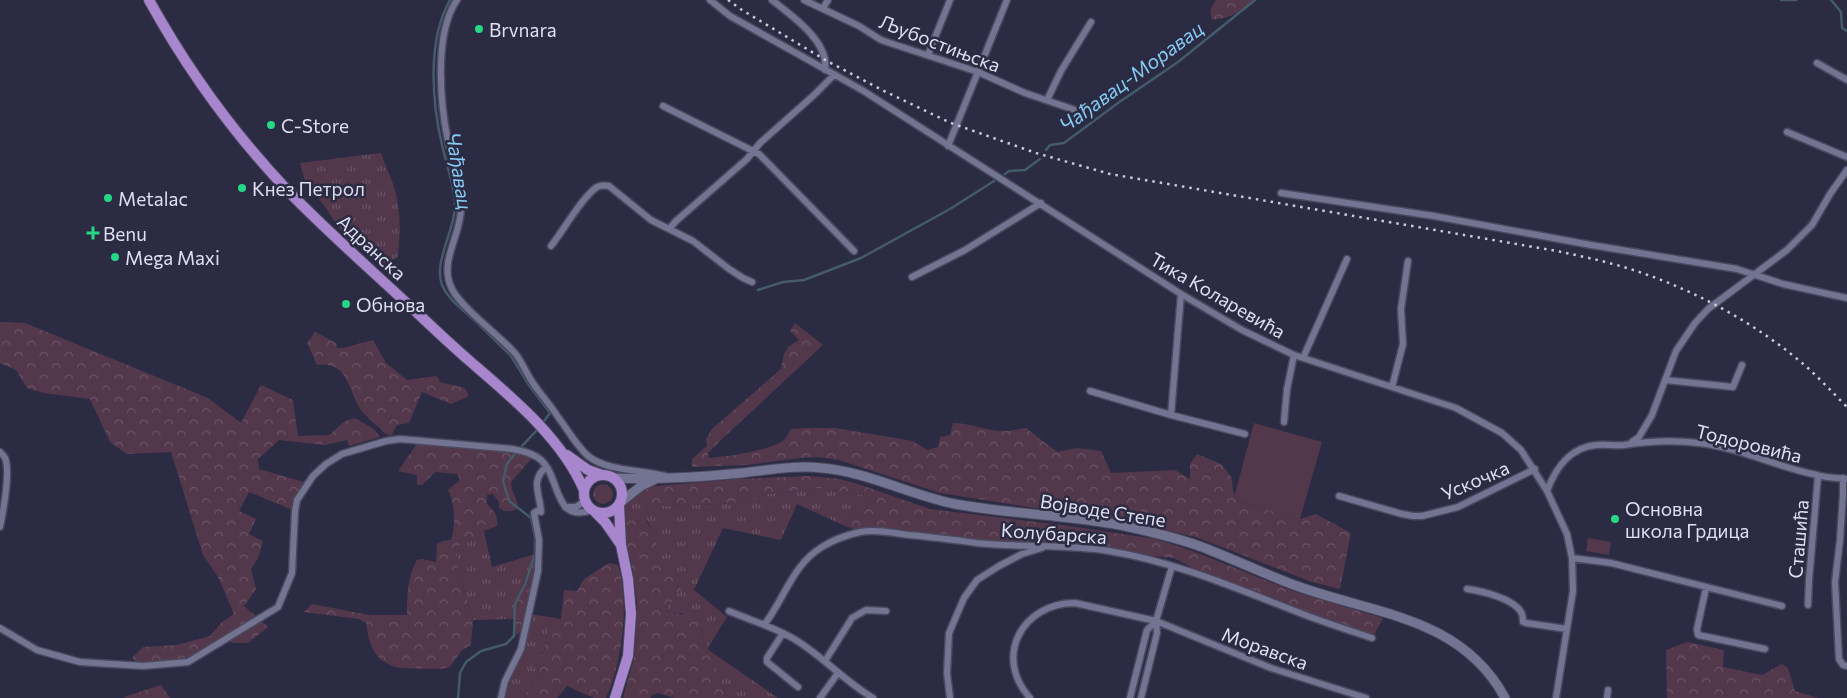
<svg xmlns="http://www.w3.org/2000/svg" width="1847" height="698" font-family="Commissioner,sans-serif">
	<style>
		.grass { fill: url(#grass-tufts) }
		.forest { fill: url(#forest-crowns) }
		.park { fill: #53384c }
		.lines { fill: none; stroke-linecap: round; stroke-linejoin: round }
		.stream { stroke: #435b6b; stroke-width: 2.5 }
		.street-casing { stroke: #49485d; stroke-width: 9 }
		.secondary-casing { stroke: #49485d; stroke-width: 11 }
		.primary-casing { stroke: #49485d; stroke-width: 12 }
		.street { stroke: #737392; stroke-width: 6 }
		.secondary { stroke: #737392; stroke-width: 9 }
		.primary { stroke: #a886cd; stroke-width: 10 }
		.rail { stroke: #c9cadc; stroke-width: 2.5; stroke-dasharray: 2.5 5; stroke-linecap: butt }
		.poi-dot { fill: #24d886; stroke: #2c2b44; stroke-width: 2 }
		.labels { text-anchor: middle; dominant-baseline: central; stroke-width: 5; stroke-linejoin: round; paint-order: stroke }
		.poi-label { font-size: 19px; fill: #dedff0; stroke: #2c2b44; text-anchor: start }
		.street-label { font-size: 19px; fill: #dedff0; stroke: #2c2b44 }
		.water-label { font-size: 20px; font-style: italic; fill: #84caf1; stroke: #2c2b44 }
	</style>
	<defs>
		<pattern id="grass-tufts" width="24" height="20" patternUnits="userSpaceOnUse" patternTransform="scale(1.25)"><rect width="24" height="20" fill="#53384c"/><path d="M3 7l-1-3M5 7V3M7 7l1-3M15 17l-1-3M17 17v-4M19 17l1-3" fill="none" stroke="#6b5466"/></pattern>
		<pattern id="forest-crowns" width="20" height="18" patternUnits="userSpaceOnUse" patternTransform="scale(1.25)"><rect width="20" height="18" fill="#53384c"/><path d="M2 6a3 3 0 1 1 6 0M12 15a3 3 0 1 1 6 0" fill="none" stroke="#6b5466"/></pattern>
	</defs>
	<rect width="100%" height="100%" fill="#2c2b44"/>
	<path class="grass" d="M381,153C385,165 391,177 395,190C401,211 400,235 398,257L380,266L338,227L324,205L306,185L300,163Z
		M593 494a10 10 0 1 1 20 0a10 10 0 1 1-20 0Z
		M819,488L863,495L869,502L867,509L853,517L845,526L797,504L781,540L723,528L694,590L727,617L707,649L703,641L702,629L682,613H668L666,608L660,554L648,521L623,528C621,506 621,504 639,490L661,506L722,504L750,501L767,494Z
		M485,536L492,567L535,554L515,604V619L473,620L458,569L455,546Z
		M529,614L550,617C546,639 541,683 525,698H501L521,649Z
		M710,651L778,698H734L726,692L717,677Z"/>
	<path class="forest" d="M1216,0H1255C1240,12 1231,18 1212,20L1210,10Z
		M0,322L25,323L208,398L241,423L261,385L293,400L298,436L329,435L345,421L355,418L374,429L380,437L349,446L347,440L325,445L279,440L258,459L259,469L307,483L295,511L249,492L239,511L256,519L249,534L263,541L258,558L251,569L256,589L244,606L268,627L248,643H234L226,640L188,662L143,666L132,658L143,647L177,645L210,636L222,622L234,614L218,577L203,555L171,452L127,454L110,442L90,399L44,393L27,388L16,370L0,363Z
		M795,323L823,345L722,439L708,453L709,458C727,456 772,451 785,439C787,437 789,432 791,429L808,428H835L913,441L927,450L938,447L940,437L950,435L953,423C971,423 988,432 1006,431C1012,431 1019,429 1026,428L1057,452L1077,448L1101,451L1111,473L1175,470L1190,479V464L1197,454L1221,464L1232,478L1233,491L1238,501L1300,519L1316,514L1351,533L1340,589L1312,582L1196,537L1143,525L940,493L839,460L817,457L800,458L746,465L692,467V459L707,446L706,439L712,429L781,369L784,354L788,347L799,340L790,331Z
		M315,332L336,343L337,348H343L373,340L386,363L407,380L437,376L440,382L465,388L469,396L451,404L422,392L409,423L397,425L391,436L386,434C378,426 367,418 360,409C348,389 348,361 317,365L307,343Z
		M419,441L495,449L534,456L511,482C511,492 518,498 518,508L512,511H504L499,508V502L493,494L487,495V504C495,511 498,516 497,526L484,531L485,536L455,547L458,569L473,620L471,645L462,650L450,667L441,669L399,668L390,665L380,659L374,651L369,640L366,623L359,619L304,612L312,604L369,615H407C407,596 407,577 417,560L422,559L436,562L437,544L443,541L451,540C456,526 455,503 448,490L460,480L457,474L435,472L422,485H417V475L398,471Z
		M809,476L839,479L858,484L930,509L1062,525L1156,539L1195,552L1295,592L1383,618L1373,637L1216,580L1174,558L1109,551L862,532L845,526L853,517L867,509L869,502L863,495L819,488L767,494L750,501L722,504L661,506L636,503L635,495L645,487L738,479Z
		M641,515C652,525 654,539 660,553C665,566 675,576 681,590L666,609L668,613C683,613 694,615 701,629C703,632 702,637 703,641C705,646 709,649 711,654C718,672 717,685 734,698H675L658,693L652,695L650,698H623L634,658L636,632L637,602L633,572L623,528L626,520Z
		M535,554L539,556L525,629L514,636L515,604L525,584Z
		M609,563L618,565C630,600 622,664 606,698H594L567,686L557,698H525C541,683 546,639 550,617L561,619L564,590L577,591L584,579Z
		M1687,642L1724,650L1723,667L1762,675L1782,664L1788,668L1795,691L1818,698H1667L1666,650Z
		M161,685L170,698H123L127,696Z"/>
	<path class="park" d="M1254,423L1322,442L1300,519L1238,501L1235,494Z
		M1588,538L1611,542L1609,555L1586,551Z"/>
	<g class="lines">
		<path class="stream" d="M450,0C427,40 432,102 442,145C446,163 453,182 455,200C457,228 433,260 442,285C448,299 462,309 473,319C486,331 498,343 511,356L529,385L550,413L542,424
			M1781,0H1796
			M1831,0L1841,12L1842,28L1847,31
			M1046,150L1050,145L1064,143L1118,103L1178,62L1255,0
			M1005,174L1009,171L1025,170L1040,159
			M758,290L783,282L804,280L861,258L950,209L994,181
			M522,446L538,429
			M458,698L460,673L466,662L481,651L506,644L514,636L515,604L525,584L535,554V537L531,518L509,501L503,481L507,464L514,455"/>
		<defs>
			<path id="street" d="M457,0C434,33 440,103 448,141C452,163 461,185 461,208C461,236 438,262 452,289C461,307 497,334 513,351C521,359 525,371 531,380C539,393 550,404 558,417C568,430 576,445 588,456C609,472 640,469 665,476
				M710,0L730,16L862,90L1181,294L1242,330L1294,355L1456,408L1502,433L1521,450L1547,491L1567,534L1572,558L1573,591L1556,698
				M772,0C791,15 830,42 825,70
				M804,0L859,26L881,40L978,72L1025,93L1081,112
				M823,8L828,0
				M928,55L950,0
				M1817,63L1847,80
				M1047,100L1061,71L1091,22
				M663,106L759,154L854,251
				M1787,132L1847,157
				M948,146L1007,0
				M1281,193L1434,216L1591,245L1737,269L1783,284L1847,298
				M669,229L676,221L747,159L760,143L814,95L834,75
				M551,246C563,231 582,197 597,187C601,185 604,185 609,186L651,220L693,241L729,269L743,278L752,282
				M912,277L965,250L1041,203
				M1303,358L1347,259
				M1665,380L1733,387L1742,365
				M1392,387L1403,344L1401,309L1408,261
				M1090,391L1171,415L1181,294
				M1171,415L1245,434
				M1284,422L1287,389L1294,355
				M1632,442L1639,437L1652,415L1676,351L1695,323L1708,309L1787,250L1812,225L1830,194L1847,170
				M0,452C2,454 4,456 5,458C11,472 3,512 0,527
				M1843,478V494L1840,540L1835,582L1839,659L1843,665L1847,666
				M1547,491C1556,467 1570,447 1597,445C1606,444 1615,446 1624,445C1649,441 1674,440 1699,443C1740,448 1777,467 1817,475C1826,478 1837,478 1847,479
				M1339,496L1402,514L1413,516H1422L1458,507L1535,469
				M565,507H576L585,501
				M1572,558L1611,563L1782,606
				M1706,588L1697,629L1698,635L1765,649
				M1467,589C1482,591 1516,599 1522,614C1523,617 1523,620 1523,622L1526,623L1567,629
				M1808,605L1809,580L1818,476
				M729,611C752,621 778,628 799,642C825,659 846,682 873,698
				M764,625C784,600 792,565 822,547C833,540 847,535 860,532C876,529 894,533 909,535C932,537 955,540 977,543C1021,548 1066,544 1109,551C1176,562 1238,589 1300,613C1323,622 1348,630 1372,638
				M0,628L37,650L80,662L143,666L188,662L278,607L292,573L295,511L297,500L313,476L326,464L342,454L386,441L400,439L512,449C522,451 533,453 541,460C561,478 553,524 592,510
				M783,633L767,658V662L798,687
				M825,661L852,618L866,610L886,611
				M501,698L505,681L521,649L538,571L539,540L534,513L537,511L541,512C540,493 530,481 546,467
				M820,698L838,673
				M950,698L947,673L949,633L964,598L977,580L999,566L1022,554L1042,548
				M1030,698C993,657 1022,603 1075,603L1156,621L1271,668L1366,698
				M1130,698L1147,630L1156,621
				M1141,698L1157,633L1156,621L1172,566
				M1607,698L1608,690"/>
			<path id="secondary" d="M614,478C656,480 700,477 742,473C768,470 795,465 822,468C868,472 910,495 955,504C1009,514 1065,515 1120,525C1148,531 1175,537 1202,547C1233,559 1263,573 1294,585C1372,614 1461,616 1505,698
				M621,502L641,486L654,480"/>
			<path id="primary" d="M149,0C187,69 235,135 289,192C328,232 370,269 411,307C431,326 451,345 472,363C514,399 562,439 584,490
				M567,455L588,470L602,475
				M584 494a19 19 0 1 1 38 0a19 19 0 1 1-38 0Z
				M595,512L605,522L621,545
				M615,698L628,656L631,614L628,579L621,545L619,505"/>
		</defs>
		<use href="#street" class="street-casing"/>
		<use href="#secondary" class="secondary-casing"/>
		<use href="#primary" class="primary-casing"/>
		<use href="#street" class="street"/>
		<use href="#secondary" class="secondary"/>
		<use href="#primary" class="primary"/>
		<path class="rail" d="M728,0L742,10L827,61L884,91L951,123L1036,153L1110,174L1557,251C1580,256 1604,261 1627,268C1692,288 1758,324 1809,369C1822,381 1834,394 1847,407"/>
	</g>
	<g class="poi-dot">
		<circle cx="479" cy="29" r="5"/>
		<circle cx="271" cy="125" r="5"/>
		<circle cx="242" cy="188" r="5"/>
		<circle cx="108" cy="198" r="5"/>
		<path d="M90.5 225.5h5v5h5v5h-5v5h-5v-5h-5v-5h5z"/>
		<circle cx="115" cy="257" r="5"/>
		<circle cx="346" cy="304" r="5"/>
		<circle cx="1615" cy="519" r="5"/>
	</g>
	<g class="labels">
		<g class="poi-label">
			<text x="489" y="29">Brvnara</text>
			<text x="281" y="125">C-Store</text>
			<text x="252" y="188">Кнез Петрол</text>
			<text x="118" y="198">Metalac</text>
			<text x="103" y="233">Benu</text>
			<text x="125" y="257">Mega Maxi</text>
			<text x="356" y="304">Обнова</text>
			<text x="1625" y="508">Основна<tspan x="1625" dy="22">школа Грдица</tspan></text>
		</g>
		<g class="street-label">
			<text transform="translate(940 43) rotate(21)">Љубостињска</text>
			<text transform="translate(372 247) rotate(43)">Адранска</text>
			<text transform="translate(1218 295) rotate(30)">Тика Коларевића</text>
			<text transform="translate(1749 443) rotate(14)">Тодоровића</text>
			<text transform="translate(1475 480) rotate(-23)">Ускочка</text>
			<text transform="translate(1103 510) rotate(9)">Војводе Степе</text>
			<text transform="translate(1054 533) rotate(4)">Колубарска</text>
			<text transform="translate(1798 539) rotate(-85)">Сташића</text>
			<text transform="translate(1265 648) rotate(20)">Моравска</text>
		</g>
		<g class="water-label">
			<text transform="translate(1131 76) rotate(-36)">Чађавац-Моравац</text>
			<text transform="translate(460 171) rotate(81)">Чађавац</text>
		</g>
	</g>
</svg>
